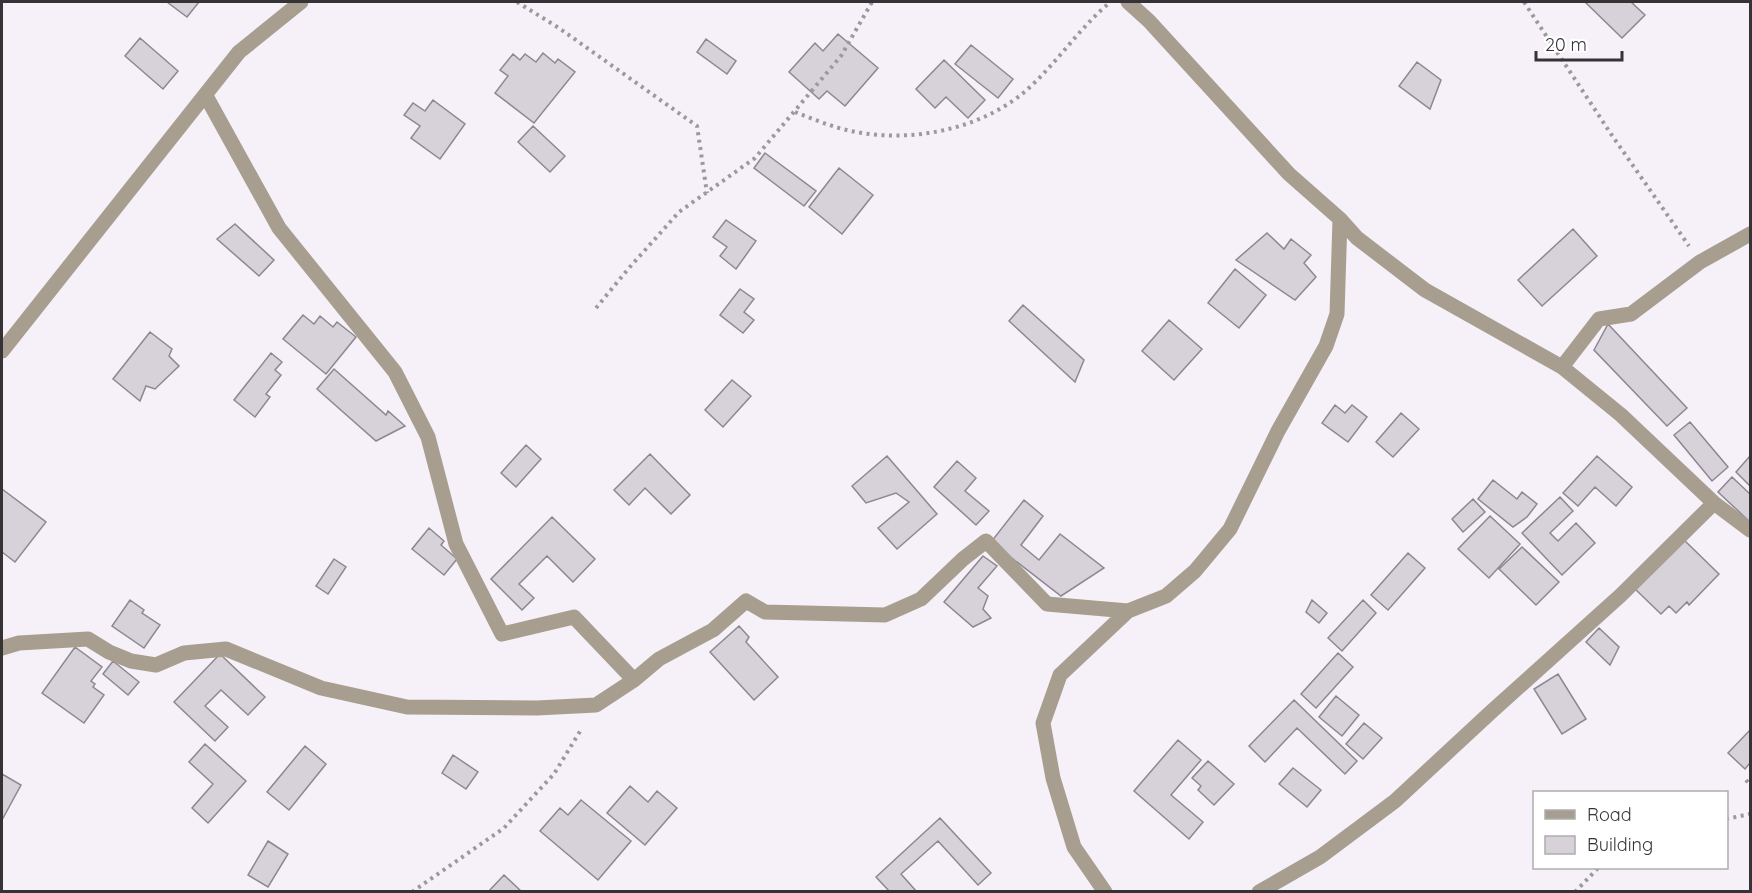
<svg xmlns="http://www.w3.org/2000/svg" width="1752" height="893" font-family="Quicksand,sans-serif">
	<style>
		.building { fill: #d7d1da; stroke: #8d878f; stroke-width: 1.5 }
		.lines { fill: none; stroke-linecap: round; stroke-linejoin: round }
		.path { stroke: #9c999e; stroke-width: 4; stroke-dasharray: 3 4.5; stroke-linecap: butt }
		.minor { stroke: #a89e8f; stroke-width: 15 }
	</style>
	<rect width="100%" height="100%" fill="#f6f1f9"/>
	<path class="building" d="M167,2H199L187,17Z
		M1585,2H1631L1645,15L1622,38Z
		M838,34L878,68L845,106L827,91L819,99L789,72L815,43L823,51Z
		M140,38L178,71L163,89L125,56Z
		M706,39L736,61L727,74L697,52Z
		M971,45L1013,79L998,98L955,64Z
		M543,53L555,63L558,59L575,72L534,123L495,93L508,76L500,70L513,54L520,60L525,54L536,62Z
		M944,60L985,100L968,118L946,97L935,108L916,89Z
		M1417,62L1441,80L1430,109L1399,86Z
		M433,100L465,124L440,159L411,138L420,126L404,115L413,103L425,111Z
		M533,126L565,156L550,172L518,142Z
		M765,153L816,191L804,206L754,168Z
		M839,168L873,195L842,234L809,207Z
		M726,220L756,241L736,269L720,256L727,247L713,237Z
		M235,224L274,260L259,276L217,239Z
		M1573,229L1597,256L1542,306L1518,280Z
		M1267,233L1284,249L1291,239L1311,255L1304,263L1316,277L1295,300L1236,260Z
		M1235,269L1266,295L1239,328L1208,303Z
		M740,289L754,299L744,312L754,320L743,333L720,315Z
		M1023,305L1084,360L1075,382L1009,321Z
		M303,315L314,324L320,316L333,327L337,322L356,337L326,374L283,339Z
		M1169,320L1202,349L1174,380L1142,351Z
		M1608,324L1687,408L1667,426L1594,350Z
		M150,332L172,349L169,356L179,366L155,389L146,386L140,401L113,379Z
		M271,353L282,362L275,370L281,375L266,394L270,397L255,417L234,400Z
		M334,369L386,415L388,411L405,426L376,441L317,389Z
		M732,380L751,396L723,427L705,410Z
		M1335,405L1345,413L1352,405L1367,417L1348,442L1322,423Z
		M1401,413L1419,429L1393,457L1376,442Z
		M1690,422L1728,467L1712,481L1674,435Z
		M526,445L541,459L516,487L501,473Z
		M650,454L690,495L671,514L645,488L629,505L614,490Z
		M887,456L937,514L897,549L878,528L909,502L896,493L866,503L852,486Z
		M1597,456L1632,487L1616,506L1595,487L1578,506L1563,493Z
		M1750,456V486L1736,472Z
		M957,461L976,478L965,491L989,511L976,525L934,487Z
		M1732,477L1750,494V522L1718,492Z
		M1493,480L1517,499L1522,492L1537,504L1527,517L1513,527L1478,499Z
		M2,489L46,522L15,562L2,552Z
		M1560,497L1573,511L1550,533L1558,541L1576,523L1595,543L1562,575L1522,533Z
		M1473,499L1485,512L1463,532L1452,519Z
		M1024,500L1043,516L1021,545L1039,560L1060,534L1104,568L1061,596L991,542Z
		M1490,516L1520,544L1489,578L1458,549Z
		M552,517L595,559L573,582L547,556L519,584L534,598L522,610L491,579Z
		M429,528L444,541L441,545L457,559L444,575L412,549Z
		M1683,539L1719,574L1689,605L1687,602L1676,613L1669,606L1661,614L1635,589Z
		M1522,547L1559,582L1536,605L1499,569Z
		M1408,553L1425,568L1388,610L1371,595Z
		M983,556L997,566L978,588L988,596L983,609L991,618L973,627L944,602Z
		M334,559L346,567L328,594L316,586Z
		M130,600L144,610L142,613L160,625L144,648L112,626Z
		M1312,600L1327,613L1319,623L1306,612Z
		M1363,600L1376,613L1342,651L1328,638Z
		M739,626L749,637L746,642L778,677L754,700L710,652Z
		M1599,628L1619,647L1610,665L1586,642Z
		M75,647L102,667L91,681L95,684L93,687L104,695L84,723L42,693Z
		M1338,653L1353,667L1316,708L1301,694Z
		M220,654L265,697L248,715L221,690L205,706L228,727L215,741L174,702Z
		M113,661L139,682L128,695L103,674Z
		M1558,674L1586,719L1562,734L1534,689Z
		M1336,696L1359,715L1342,736L1319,717Z
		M1294,700L1357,761L1345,774L1297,728L1265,762L1249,746Z
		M1364,723L1382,738L1363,759L1346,744Z
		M1750,730V763L1745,769L1728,753Z
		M1178,740L1201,760L1171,795L1203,822L1189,839L1134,791Z
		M205,744L246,781L208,823L192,808L213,784L189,762Z
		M305,746L326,764L289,810L267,792Z
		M453,755L478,772L466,789L442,773Z
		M1208,761L1234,784L1214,805L1198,790L1201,786L1192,778Z
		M1293,768L1321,790L1307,807L1279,784Z
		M2,774L21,785L2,820Z
		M630,786L648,802L657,791L677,808L645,845L607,813Z
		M581,800L631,841L598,880L540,831L560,808L568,815Z
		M940,818L991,873L978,885L938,841L901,874L917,892H890L876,877Z
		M268,841L288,854L268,887L248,875Z
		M504,875L522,892H488Z"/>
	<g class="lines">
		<path class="path" d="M517,2L559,28L697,126L707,193
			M1524,2L1611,134L1689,246
			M795,112C813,119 832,127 851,131C911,144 985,129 1030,87C1058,61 1079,29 1108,4
			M596,308L629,268L679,212L755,158L841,56L872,2
			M1746,780L1750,785
			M1726,819L1750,814
			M412,892L504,828L554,774L582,728
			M1575,892L1598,868"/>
		<path class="minor" d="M1128,2L1149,21L1289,174L1340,219L1357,238L1425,290L1562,367L1621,415L1714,503L1750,530
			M206,96L279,228L395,372L428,437L456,544L502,634L574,617L634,680
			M2,351L239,52L301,2
			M1562,367L1599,319L1631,314L1700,262L1750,234
			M2,648L19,643L88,639L109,652L131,661L156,665L184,653L226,649L321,688L407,707L537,708L596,705L634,680L659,659L713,630L746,601L765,612L885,615L921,599L963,559L986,541L1047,604L1128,611
			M1105,892L1074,847L1053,778L1043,723L1060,675L1128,611L1166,596L1195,571L1230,529L1278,431L1326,346L1337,314L1340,219
			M1259,892L1320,857L1395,801L1491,712L1621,595L1714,503"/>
	</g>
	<rect width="1752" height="893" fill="none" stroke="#353336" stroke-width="6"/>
	<rect x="1533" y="791" width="195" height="78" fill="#ffffff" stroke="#aeadaf" stroke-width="1.5"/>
	<rect x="1545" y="810" width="30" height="9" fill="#a89e8f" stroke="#aeadaf" stroke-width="1.5"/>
	<text x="1587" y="821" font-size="18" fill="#353336">Road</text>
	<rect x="1545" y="836" width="30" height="18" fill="#d7d1da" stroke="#aeadaf" stroke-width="1.5"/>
	<text x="1587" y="851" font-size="18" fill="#353336">Building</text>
	<path d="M1536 51v9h86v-9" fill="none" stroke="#353336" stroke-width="3"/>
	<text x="1545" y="51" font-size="18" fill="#353336" stroke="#ffffff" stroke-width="4.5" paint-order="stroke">20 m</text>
</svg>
